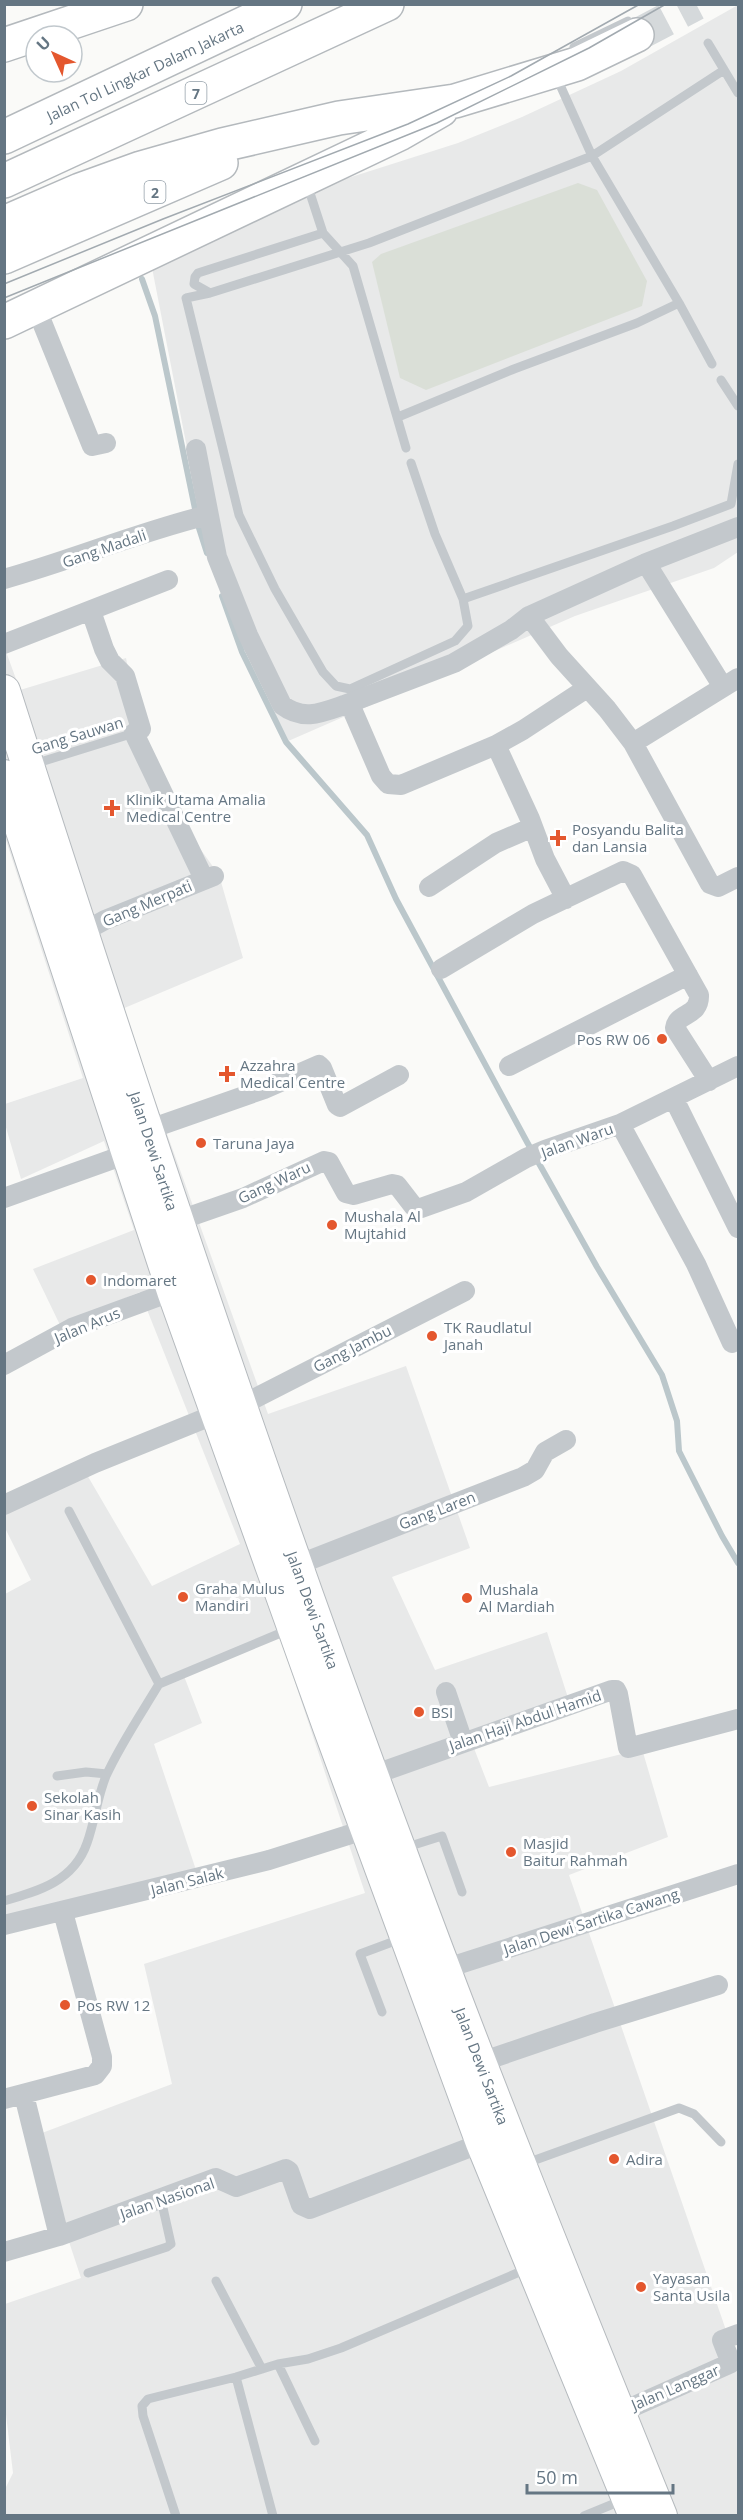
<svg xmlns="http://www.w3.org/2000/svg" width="743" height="2520" font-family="'Open Sans',sans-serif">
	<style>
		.built { fill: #e8e9e9 }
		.green { fill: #dadfd7 }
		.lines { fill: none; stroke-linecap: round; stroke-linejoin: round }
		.stream { stroke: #bbc7cb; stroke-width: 6 }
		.highway-tunnel { stroke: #d5d9db; stroke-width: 33; stroke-dasharray: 33 16; stroke-linecap: butt }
		.primary-casing { stroke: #b5babe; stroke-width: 34 }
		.highway-casing { stroke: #b4b9bd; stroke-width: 36 }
		.lane { stroke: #c3c8cc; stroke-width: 9 }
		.street { stroke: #c3c8cc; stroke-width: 20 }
		.primary { stroke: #fff; stroke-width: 32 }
		.highway { stroke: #fff; stroke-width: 33 }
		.tram { stroke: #a2aab0; stroke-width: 1.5 }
		.poi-dot { fill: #e4572e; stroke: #fff; stroke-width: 2 }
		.labels { text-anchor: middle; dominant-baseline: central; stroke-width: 6; stroke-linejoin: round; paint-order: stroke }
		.shield { fill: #fff; stroke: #939fa8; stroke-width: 1.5 }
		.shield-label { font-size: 14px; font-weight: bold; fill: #657683 }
		.street-label { font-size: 15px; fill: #657683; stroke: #fff }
		.poi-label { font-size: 15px; fill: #657683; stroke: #fff; text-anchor: start }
	</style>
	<rect width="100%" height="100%" fill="#fafaf8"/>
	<path class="built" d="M738,5V552L714,568L575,616L286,742L200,515L147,242L458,143L522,117L621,71Z
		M4,646L20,690L126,658L150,779L219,875L243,958L122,1009L268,1414L406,1366L470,1548L392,1577L435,1670L547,1632L570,1704L470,1738L489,1787L642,1749L668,1837L569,1875L738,2365V2515H5V2489L13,2473L4,2398L5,2304L81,2278L34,2136L172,2084L144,1964L365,1893L280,1637L184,1676L202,1723L154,1744L196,1870L5,1916V1594L31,1580L5,1528V1510L83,1468L152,1586L240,1544L140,1292L60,1325L33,1269L134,1230L104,1141L21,1179L5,1124V1104L83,1078L5,837Z"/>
	<path class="green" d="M578,183L597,190L647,281L642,306L426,390L400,378L372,262L381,254Z"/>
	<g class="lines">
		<path class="stream" d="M142,279L155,316L199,528L207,553
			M222,596L242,652L286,742L367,835L396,899L527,1142L597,1267L662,1375L677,1421L679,1451L722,1536L738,1563"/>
		<path class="highway-tunnel" d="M637,35L696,4"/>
		<defs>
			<path id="primary" d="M4,691C129,1081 258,1470 401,1853C483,2076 572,2296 661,2516
				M4,776L173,1291L329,1727L482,2143L635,2516"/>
			<path id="highway" d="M4,45L126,4
				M4,137L285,4
				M4,181L387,4
				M4,223L80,190L141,168L222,145L339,118L455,101L577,64L637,35
				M4,257L221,163
				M4,322L401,133L441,110"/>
		</defs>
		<use href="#primary" class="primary-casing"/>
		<use href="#highway" class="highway-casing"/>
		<path class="lane" d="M708,43L738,93
			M574,47L628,21
			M556,76L592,156L679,303L712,364
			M307,184L323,233L353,266L406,448
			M210,293L194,284L195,277L198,273L323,233
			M721,380L738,406
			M398,417L514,369L637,323L679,303
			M411,463L435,534L463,599L468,626L455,641L350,689L336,686L323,672L275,589L239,515L186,298L210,293L369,243L592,156L724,70
			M463,599L673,526L731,504L738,464
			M34,764L134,733
			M69,1511L159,1684L288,1630
			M57,1776L86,1772L107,1774
			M404,1848L442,1836L462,1892
			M4,1901C39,1891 74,1881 87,1843C95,1821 97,1798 106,1776C120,1745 141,1714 159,1684
			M382,2012L360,1954L403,1938
			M524,2164L679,2108L694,2114L721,2142
			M88,2273L167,2247L171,2244L161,2199
			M216,2281L262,2369
			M278,2364L315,2441
			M236,2377L273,2516
			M176,2516L143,2416L142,2406L148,2399L236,2377L278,2364L308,2359L341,2348L529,2268
			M584,2516L623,2500"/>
		<path class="street" d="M35,305L92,446L106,443
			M196,449L217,557L248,635L282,705C303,721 321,713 344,705L352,709L381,776L388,784L401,785L496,745L523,730L587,688
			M646,563L529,616L559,656L607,709L633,743L710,884L718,887L738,877
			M4,579C72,560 136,533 204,516
			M91,611L104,649L110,661L125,676L141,729L134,733L204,879
			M4,644L168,580
			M723,687L646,563L738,527
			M344,705L454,663L511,630L529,616
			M633,743L738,678
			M496,745L530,819L545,859L566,899
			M429,887L496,843L533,827
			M81,933L105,920L214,876
			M441,969L533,914L623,871L632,875L699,995C700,1017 677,1012 675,1028L709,1081
			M509,1066L688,975
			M674,1099L738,1228
			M620,1124L696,1264L732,1343
			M147,1130L264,1089L319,1065L322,1068L337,1105L340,1107L399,1075
			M4,1198L127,1154
			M177,1221L243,1198L324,1161L329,1162L346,1193L354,1195L392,1184L397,1185L414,1207L421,1208L466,1192L526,1158L545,1150L620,1124L738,1066
			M4,1365L72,1328L173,1291
			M240,1406L465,1291
			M4,1505L95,1463L216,1414
			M297,1565L523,1477L535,1470L545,1452L566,1440
			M446,1692L463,1742
			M373,1775L612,1690H616L618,1694L628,1748L738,1719
			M4,1925L269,1860L367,1829
			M444,1969L738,1874
			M481,2062L595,2023L718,1985
			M24,2095L59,2236
			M4,2099L95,2075L102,2066V2057L63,1912
			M4,2252L59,2236L216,2178L236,2187L286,2169L289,2171L301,2205L310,2209L492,2139
			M619,2413L731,2363L722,2340L738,2334"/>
		<use href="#primary" class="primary"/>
		<use href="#highway" class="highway"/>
		<path class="tram" d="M4,284L163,219L408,124L511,76L640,4
			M4,298L437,123L589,48L666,4"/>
	</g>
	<g class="poi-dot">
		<path d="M109 799h6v6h6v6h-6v6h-6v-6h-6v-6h6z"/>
		<path d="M555 829h6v6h6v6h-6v6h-6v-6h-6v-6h6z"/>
		<circle cx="662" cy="1039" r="6"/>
		<path d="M224 1065h6v6h6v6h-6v6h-6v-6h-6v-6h6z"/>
		<circle cx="201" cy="1143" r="6"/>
		<circle cx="332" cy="1225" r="6"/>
		<circle cx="91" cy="1280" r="6"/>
		<circle cx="432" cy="1336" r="6"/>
		<circle cx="183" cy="1597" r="6"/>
		<circle cx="467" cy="1598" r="6"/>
		<circle cx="419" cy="1712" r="6"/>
		<circle cx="32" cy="1806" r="6"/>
		<circle cx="511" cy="1852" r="6"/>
		<circle cx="65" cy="2005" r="6"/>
		<circle cx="614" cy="2159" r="6"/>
		<circle cx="641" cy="2287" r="6"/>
	</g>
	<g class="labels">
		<g class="shield">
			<rect x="185.5" y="82" width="21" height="22" rx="4.5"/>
			<rect x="144.5" y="181" width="21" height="22" rx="4.5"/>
		</g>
		<g class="shield-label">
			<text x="196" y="93">7</text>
			<text x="155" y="192">2</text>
		</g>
		<g class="street-label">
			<text transform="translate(145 71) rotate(-25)">Jalan Tol Lingkar Dalam Jakarta</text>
			<text transform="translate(104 548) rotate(-19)">Gang Madali</text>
			<text transform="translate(77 735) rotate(-17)">Gang Sauwan</text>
			<text transform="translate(147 903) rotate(-23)">Gang Merpati</text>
			<text transform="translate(577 1140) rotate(-20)">Jalan Waru</text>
			<text transform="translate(154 1151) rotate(72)">Jalan Dewi Sartika</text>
			<text transform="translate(274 1182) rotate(-25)">Gang Waru</text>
			<text transform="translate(87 1325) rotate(-23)">Jalan Arus</text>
			<text transform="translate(352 1348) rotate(-27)">Gang Jambu</text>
			<text transform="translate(437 1510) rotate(-21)">Gang Laren</text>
			<text transform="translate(313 1610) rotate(70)">Jalan Dewi Sartika</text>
			<text transform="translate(525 1720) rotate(-19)">Jalan Haji Abdul Hamid</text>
			<text transform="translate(187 1881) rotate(-14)">Jalan Salak</text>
			<text transform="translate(591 1921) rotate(-18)">Jalan Dewi Sartika Cawang</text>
			<text transform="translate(482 2066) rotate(69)">Jalan Dewi Sartika</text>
			<text transform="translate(167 2198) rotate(-19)">Jalan Nasional</text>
			<text transform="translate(675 2387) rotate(-23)">Jalan Langgar</text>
		</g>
		<g class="poi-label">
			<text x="126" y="799">Klinik Utama Amalia<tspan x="126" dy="17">Medical Centre</tspan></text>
			<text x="572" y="829">Posyandu Balita<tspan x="572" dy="17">dan Lansia</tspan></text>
			<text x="650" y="1039" text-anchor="end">Pos RW 06</text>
			<text x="240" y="1065">Azzahra<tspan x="240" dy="17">Medical Centre</tspan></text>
			<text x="213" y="1143">Taruna Jaya</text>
			<text x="344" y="1216">Mushala Al<tspan x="344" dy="17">Mujtahid</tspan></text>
			<text x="103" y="1280">Indomaret</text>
			<text x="444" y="1327">TK Raudlatul<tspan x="444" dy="17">Janah</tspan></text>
			<text x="195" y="1588">Graha Mulus<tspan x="195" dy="17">Mandiri</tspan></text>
			<text x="479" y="1589">Mushala<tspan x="479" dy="17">Al Mardiah</tspan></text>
			<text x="431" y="1712">BSI</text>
			<text x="44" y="1797">Sekolah<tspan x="44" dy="17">Sinar Kasih</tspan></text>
			<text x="523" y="1843">Masjid<tspan x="523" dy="17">Baitur Rahmah</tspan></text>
			<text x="77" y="2005">Pos RW 12</text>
			<text x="626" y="2159">Adira</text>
			<text x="653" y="2278">Yayasan<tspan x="653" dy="17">Santa Usila</tspan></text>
		</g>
	</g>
	<rect width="743" height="2520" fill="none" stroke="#657683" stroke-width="12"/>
	<g transform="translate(54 54) rotate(315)"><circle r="28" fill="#ffffff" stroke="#c1c8cd" stroke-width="1.5"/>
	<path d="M0-4.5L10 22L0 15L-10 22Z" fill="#e4572e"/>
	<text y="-9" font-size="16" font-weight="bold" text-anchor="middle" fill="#657683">U</text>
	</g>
	<path d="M527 2484v9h146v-9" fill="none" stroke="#657683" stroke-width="3"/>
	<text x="536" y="2484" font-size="18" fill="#657683" stroke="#ffffff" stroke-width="4.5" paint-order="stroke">50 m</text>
</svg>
